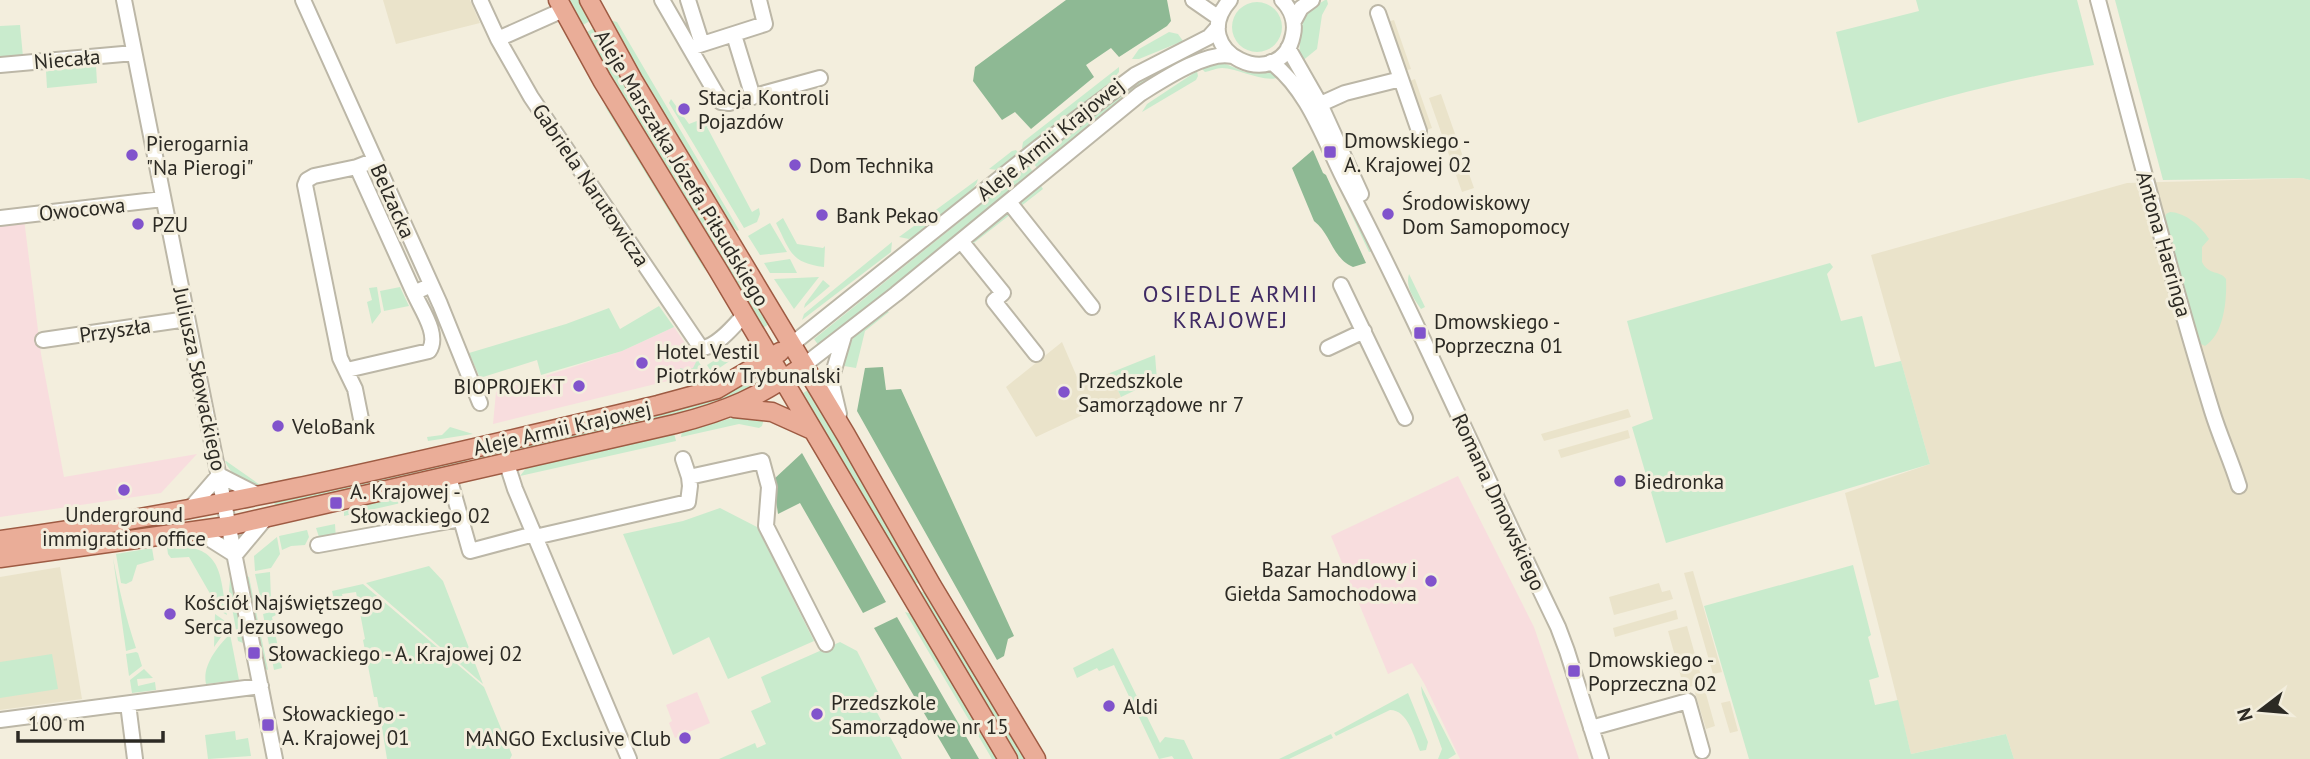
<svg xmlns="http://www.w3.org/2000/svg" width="2310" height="759" font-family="'PT Sans',sans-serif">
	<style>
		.commercial { fill: #f8ddde }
		.built { fill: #eae3ca }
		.green { fill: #c9ebcd }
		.forest { fill: #8eb994 }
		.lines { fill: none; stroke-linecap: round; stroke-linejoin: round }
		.minor-casing { stroke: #bcb7a7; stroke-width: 18 }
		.major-casing { stroke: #9e5b43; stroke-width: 21 }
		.minor { stroke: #fff; stroke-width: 14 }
		.major { stroke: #eaad98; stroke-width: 18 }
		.poi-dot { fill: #8153cc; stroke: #f3eedd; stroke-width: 2.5 }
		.labels { text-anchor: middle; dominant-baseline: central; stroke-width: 6; stroke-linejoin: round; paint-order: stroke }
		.street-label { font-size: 21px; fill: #2c2a24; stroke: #f3eedd }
		.poi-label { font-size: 21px; fill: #2c2a24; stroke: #f3eedd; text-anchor: start }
		.neighbourhood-label { font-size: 23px; letter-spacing: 2px; fill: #3f2a64; stroke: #f3eedd }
	</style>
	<rect width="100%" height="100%" fill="#f3eedd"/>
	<path class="commercial" d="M23,211L41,354L64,477L197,454L161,493L0,517V213Z
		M674,327L696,359V374L493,424L496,392L622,351Z
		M1458,476L1534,627L1579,759H1460L1425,685L1412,663L1388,674L1331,536Z
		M697,692L710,723L675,738L669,723L672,721L666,705Z"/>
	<path class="built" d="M383,0H470L480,23L396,44Z
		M1394,20L1411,69L1404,71L1387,22Z
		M1415,79L1432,128L1424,131L1407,82Z
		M1441,94L1474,188L1462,192L1429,98Z
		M2302,178L2310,180V759H2014L2006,734L1911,754L1845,493L1930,464L1871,255L2127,183Z
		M1062,342L1080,384L1110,373L1121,397L1036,437L1006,387Z
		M1628,409L1631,417L1544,441L1541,434Z
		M1628,430L1630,438L1561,458L1558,450Z
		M60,567L82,699L0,710V577Z
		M1693,571L1722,672L1713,674L1684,573Z
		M1659,583L1662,592L1670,590L1673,599L1614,615L1609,597Z
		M1676,610L1678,619L1615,637L1613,628Z
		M1687,626L1715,726L1706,729L1693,686L1684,688L1668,631Z
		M1730,701L1738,731L1730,733L1721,703Z"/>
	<path class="green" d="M568,0H579L590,21L581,26Z
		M1325,0H1327L1328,4L1322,15L1317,49L1301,62C1298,52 1300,24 1306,15C1309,8 1319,4 1325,0Z
		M1916,0H2077L2094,65C2011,79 1938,98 1858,123L1836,32L1919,11Z
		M2115,0H2310V180L2302,178L2163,180Z
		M1232 27a25 25 0 1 1 50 0a25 25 0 1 1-50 0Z
		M609,20L617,22L739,230L737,231L723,215Z
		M20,25L23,57L0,59V26Z
		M594,28L769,324L763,328L585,33Z
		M1169,32L1178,34L1183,41L1139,59H1132L1139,49Z
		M1189,54L1192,60L1039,170L1033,163L1145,76Z
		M1221,62L1245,72H1271L1280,77C1264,84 1239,68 1222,68C1216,68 1211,71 1205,72L1202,69Z
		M96,66L97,83L47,88L46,71Z
		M1119,67V72L1101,93L1087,104L1059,122L1024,150L1022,148L1023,142Z
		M1197,71L1198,76L1196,80L1142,112L1147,104Z
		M671,99L689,124L707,117L711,124L707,127L752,212L759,208L760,214L757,222L744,228L669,103Z
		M604,105L614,116L695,249L706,272Z
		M1016,150L1019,154L998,170L989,169L1012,151Z
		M1029,166L1034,174L819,346L814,339Z
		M1330,169L1344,190L1374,251L1369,252Z
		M978,179C974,198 926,229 909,239L899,237Z
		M1041,186L1043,189L970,246L971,241Z
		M2170,212C2186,213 2200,225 2209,239L2202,247V262C2209,276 2220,270 2226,279C2227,300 2224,334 2205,346L2197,342L2164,220L2166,214Z
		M783,218L797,244L823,248L825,246L824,267C790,263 790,250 776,223Z
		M770,223L787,252L760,255L748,236Z
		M892,242L891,252L802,320L804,314Z
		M790,259L797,273H770L764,263Z
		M1830,263L1833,267L1827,274L1841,321L1862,316L1875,367L1901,361L1930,464L1666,543L1632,427L1653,419L1627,321Z
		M1409,274L1425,307L1421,309C1414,299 1405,287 1409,274Z
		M819,277L794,309L774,279Z
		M823,280L830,286L804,308L805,304Z
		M377,287L381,312L372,324L367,302L372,300L369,288Z
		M400,287L409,306L384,311L380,291Z
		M659,306L674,327L622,351L541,375L537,360L480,378L469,353L566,324L609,308L620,329Z
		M886,311L889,312L865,331L856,368L838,365C848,342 863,322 886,311Z
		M723,345L735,349L737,356L712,373L707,365L726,353L721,346Z
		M694,354L702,367V372C695,381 683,380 680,368L687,370L693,368L696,362Z
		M1155,355L1157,380L1121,397L1110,373Z
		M753,378L758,386L712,408L476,464L474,456L694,405L723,394Z
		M808,390L922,585L910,581L800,395Z
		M745,415H765L762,426L759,428L739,424L681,437L682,430Z
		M450,427L473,434L428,441L427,437L442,435Z
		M674,433L676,441L520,476L527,467Z
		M467,458L469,465L276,510L274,502Z
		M225,461H226L263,487C246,485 232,477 225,461Z
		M442,486L449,492L344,516V512L368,502Z
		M720,508L757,527L814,641L728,679L709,637L673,655L623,534L683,521Z
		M165,521L166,527L0,552V545Z
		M335,524L336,540H320L316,528Z
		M307,530L309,537L305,545L291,546L282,550L279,536Z
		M277,537L280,554L271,568L255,571L254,556Z
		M178,546C224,548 220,578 227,615L220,611L189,557L171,558L168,554L167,547Z
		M152,548L154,560L137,565L132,581L126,584L121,583L116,554Z
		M113,558C119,589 126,618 136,648L126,651Z
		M1853,565L1871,635L1868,637L1879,677L1869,680L1875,705L1898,700L1911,754L2006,734L2014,759H1749L1704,606Z
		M429,566L443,581L483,684L366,583Z
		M270,572L271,600L267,601L268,609L263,610L255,574Z
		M245,575L249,577L268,670L263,668Z
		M233,579L232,585L243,643L238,641L229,591L230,580Z
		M363,584L484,687L512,755L510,759H387L377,697H374L363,640L365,639L356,592L342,594L344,602L335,604L332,591Z
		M916,588L924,593L926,592L1025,759H1016Z
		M274,611L276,615L272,617L282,668L274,670L263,614Z
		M905,612L912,614L997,759H992Z
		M215,614L225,621L226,630L214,647Z
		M230,634L239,680L206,684C202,666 217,647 230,634Z
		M840,642L857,651L882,700L873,705L902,759H719L755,743L757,748L766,744L751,711L771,702L761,677Z
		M1113,648L1160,743L1165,737L1184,740L1193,759H1174L1172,756L1159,759L1114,665L1099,671L1097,668L1077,678L1073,668Z
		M136,652L138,653L142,666L129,676L126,654Z
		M52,654L58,689L0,698V662Z
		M144,669L153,678L137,679L138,686L155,682L156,690L132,693L130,680Z
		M1421,686L1456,754L1448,759H1438L1442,749L1422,694Z
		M1408,693L1428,742L1426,750L1420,751C1414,737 1408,710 1390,710L1336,736L1334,733Z
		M235,731L236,740L248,738L251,756L208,759L205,735Z
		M1331,734L1333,738L1289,759H1279Z"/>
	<path class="forest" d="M1066,0H1167L1171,21L1167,26L1119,57L1111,48L1086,65L1094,77L1031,129L1015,112L1002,120L973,81L975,67Z
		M1313,150L1323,173L1326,175L1366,263L1353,267C1332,258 1331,234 1314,221L1292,168Z
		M883,367L886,390L901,389L1014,636L1008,639L1004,656L997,660L857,411L865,368Z
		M802,453L886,602L863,613L800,503L778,514L773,480Z
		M897,617L979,759H951L874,628Z"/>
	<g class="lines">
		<defs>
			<path id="minor" d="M124,0L275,759
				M303,0L440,304L480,403
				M480,0L498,39L531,97L701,348C716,348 734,326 744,315
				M662,0L721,102L729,103L820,78
				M688,0L702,44
				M1193,0L1219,18
				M1230,0C1184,52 1281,96 1293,35C1296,22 1291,9 1282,0
				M2098,0C2135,137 2170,275 2212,411C2220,437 2231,460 2239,486
				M1378,13L1401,79
				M1294,21L1301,8L1312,0
				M734,35L753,97
				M498,39L563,10
				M690,48L765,24L759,0
				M1288,48L1320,104L1361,194
				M1271,62C1310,91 1326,146 1348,187C1423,332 1487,481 1558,627L1567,651L1601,759
				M0,65L134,53
				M1314,107L1345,93L1401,79L1419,131
				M357,167L414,293
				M1009,202L1092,307
				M0,218L163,199
				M961,241L1003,293L994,301L1036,354
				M1341,285L1405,418
				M43,340L187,319
				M791,345L1039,147L1135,75L1209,37L1218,27
				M1328,348L1364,331
				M803,366L896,294L1140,94C1161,81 1207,50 1232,56
				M347,370L429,351C440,335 421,309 414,293L431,285
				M839,414L831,380L844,336
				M362,424L355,389L340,358L305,185L307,180L314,176L357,167L375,160
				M683,459L689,477L762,461L769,487L766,526L826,644
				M507,464L515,489L629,759
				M219,475L260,496
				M449,477L470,551L534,534
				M188,511L219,475
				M197,531L235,555
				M535,537L688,502L690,486L689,477
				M318,545L460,519
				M235,555L265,519
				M128,704L135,759
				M0,720L261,686
				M1591,728L1688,701L1702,751"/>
			<path id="major" d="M558,0L602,80L718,270L1008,759
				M589,0L634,82L846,435L932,586L1036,759
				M734,408L772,412L812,430
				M0,540C222,510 440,456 658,405L717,389L780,352
				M0,558L229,526L675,424C727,411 759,397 803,366"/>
		</defs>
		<use href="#minor" class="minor-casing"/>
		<use href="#major" class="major-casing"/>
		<use href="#minor" class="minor"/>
		<use href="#major" class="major"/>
	</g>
	<g class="poi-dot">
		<circle cx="684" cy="109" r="7"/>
		<rect x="1323" y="145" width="14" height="14" rx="3.5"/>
		<circle cx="132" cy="155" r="7"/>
		<circle cx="795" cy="165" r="7"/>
		<circle cx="1388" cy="214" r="7"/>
		<circle cx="822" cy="215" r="7"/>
		<circle cx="138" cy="224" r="7"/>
		<rect x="1413" y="326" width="14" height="14" rx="3.5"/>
		<circle cx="642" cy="363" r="7"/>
		<circle cx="579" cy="386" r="7"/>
		<circle cx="1064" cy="392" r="7"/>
		<circle cx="278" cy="426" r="7"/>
		<circle cx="1620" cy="481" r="7"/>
		<circle cx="124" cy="490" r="7"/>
		<rect x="329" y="496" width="14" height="14" rx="3.5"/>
		<circle cx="1431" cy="581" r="7"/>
		<circle cx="170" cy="614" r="7"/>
		<rect x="247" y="646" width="14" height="14" rx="3.5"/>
		<rect x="1567" y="664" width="14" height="14" rx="3.5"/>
		<circle cx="1109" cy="706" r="7"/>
		<circle cx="817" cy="714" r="7"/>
		<rect x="261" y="718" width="14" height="14" rx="3.5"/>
		<circle cx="685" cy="738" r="7"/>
	</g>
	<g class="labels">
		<g class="street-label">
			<text transform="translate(67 59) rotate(-5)">Niecała</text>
			<text transform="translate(1050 139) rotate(-39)">Aleje Armii Krajowej</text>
			<text transform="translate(682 168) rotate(59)">Aleje Marszałka Józefa Piłsudskiego</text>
			<text transform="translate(591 185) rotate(56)">Gabriela Narutowicza</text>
			<text transform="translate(393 201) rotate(66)">Belzacka</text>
			<text transform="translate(82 209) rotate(-6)">Owocowa</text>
			<text transform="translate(2164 244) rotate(74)">Antona Haeringa</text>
			<text transform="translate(115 330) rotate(-8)">Przyszła</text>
			<text transform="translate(200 379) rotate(78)">Juliusza Słowackiego</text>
			<text transform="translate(562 428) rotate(-13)">Aleje Armii Krajowej</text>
			<text transform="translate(1499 502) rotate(65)">Romana Dmowskiego</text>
		</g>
		<g class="poi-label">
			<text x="698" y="97">Stacja Kontroli<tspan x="698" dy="24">Pojazdów</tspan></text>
			<text x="1344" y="140">Dmowskiego -<tspan x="1344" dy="24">A. Krajowej 02</tspan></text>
			<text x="146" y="143">Pierogarnia<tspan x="146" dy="24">"Na Pierogi"</tspan></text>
			<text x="809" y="165">Dom Technika</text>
			<text x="1402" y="202">Środowiskowy<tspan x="1402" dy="24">Dom Samopomocy</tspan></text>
			<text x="836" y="215">Bank Pekao</text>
			<text x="152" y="224">PZU</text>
			<text x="1434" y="321">Dmowskiego -<tspan x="1434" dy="24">Poprzeczna 01</tspan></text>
			<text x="656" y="351">Hotel Vestil<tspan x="656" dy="24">Piotrków Trybunalski</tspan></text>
			<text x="1078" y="380">Przedszkole<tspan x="1078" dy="24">Samorządowe nr 7</tspan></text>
			<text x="565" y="386" text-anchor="end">BIOPROJEKT</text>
			<text x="292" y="426">VeloBank</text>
			<text x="1634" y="481">Biedronka</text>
			<text x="350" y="491">A. Krajowej -<tspan x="350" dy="24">Słowackiego 02</tspan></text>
			<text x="124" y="514" text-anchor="middle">Underground<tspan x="124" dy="24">immigration office</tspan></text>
			<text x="1417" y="569" text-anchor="end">Bazar Handlowy i<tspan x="1417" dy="24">Giełda Samochodowa</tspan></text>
			<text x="184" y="602">Kościół Najświętszego<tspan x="184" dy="24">Serca Jezusowego</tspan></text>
			<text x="268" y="653">Słowackiego - A. Krajowej 02</text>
			<text x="1588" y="659">Dmowskiego -<tspan x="1588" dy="24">Poprzeczna 02</tspan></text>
			<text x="831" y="702">Przedszkole<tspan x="831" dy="24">Samorządowe nr 15</tspan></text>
			<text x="1123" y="706">Aldi</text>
			<text x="282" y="713">Słowackiego -<tspan x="282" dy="24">A. Krajowej 01</tspan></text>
			<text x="671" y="738" text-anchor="end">MANGO Exclusive Club</text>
		</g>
		<g class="neighbourhood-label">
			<text x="1231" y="293">OSIEDLE ARMII<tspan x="1231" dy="26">KRAJOWEJ</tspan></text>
		</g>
	</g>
	<g transform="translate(2261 710) rotate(254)" stroke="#f3eedd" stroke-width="5" paint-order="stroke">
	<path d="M0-5L12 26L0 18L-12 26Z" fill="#2c2a24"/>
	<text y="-10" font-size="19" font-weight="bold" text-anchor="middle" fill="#2c2a24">N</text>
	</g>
	<path d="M18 731v10h145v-10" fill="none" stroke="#2c2a24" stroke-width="3.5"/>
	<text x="28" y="731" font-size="21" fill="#2c2a24" stroke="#f3eedd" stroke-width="5" paint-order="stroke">100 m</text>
</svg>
